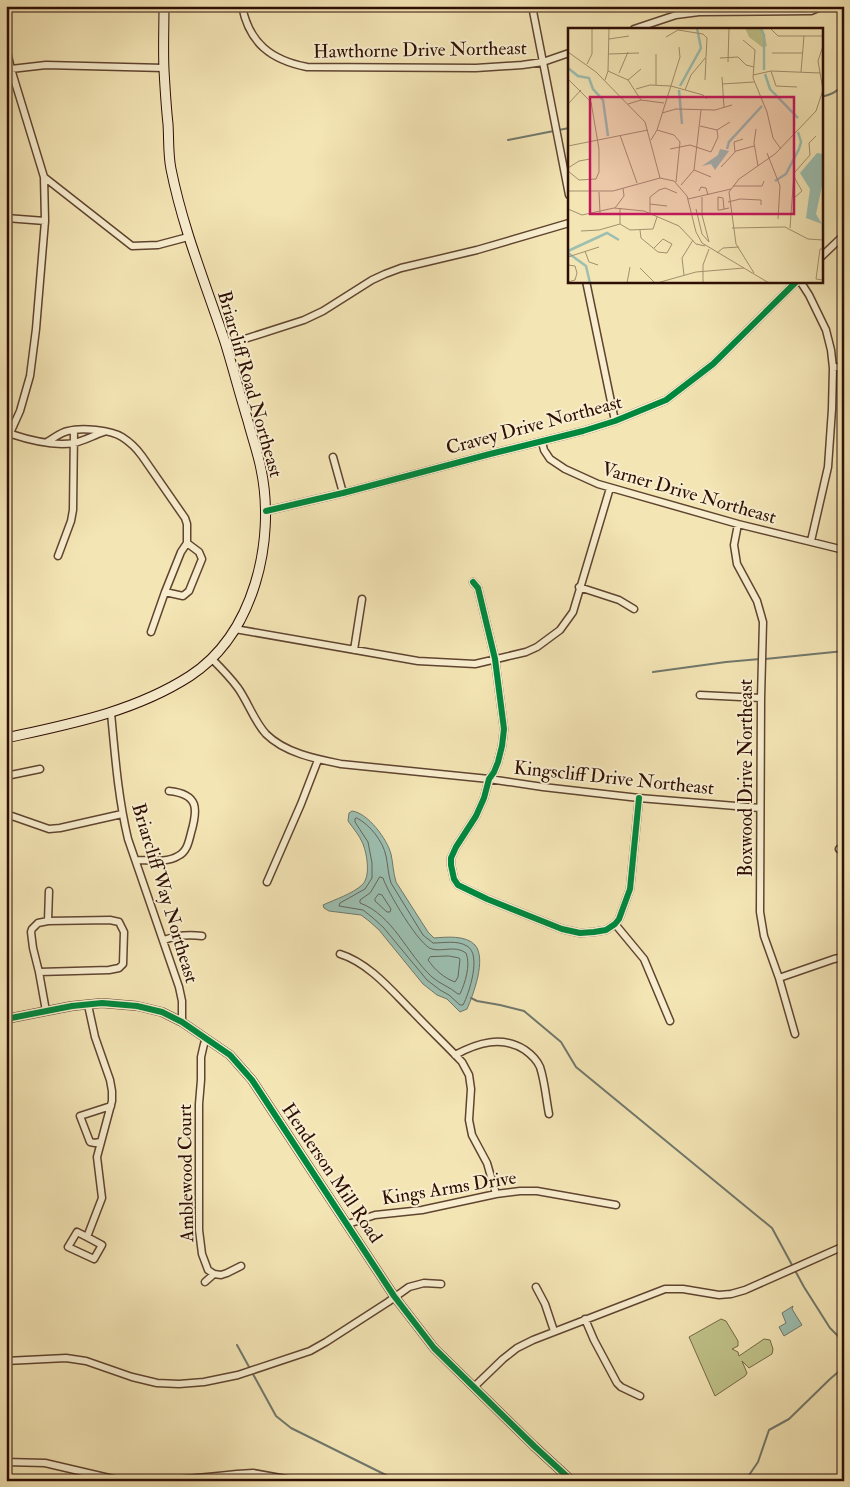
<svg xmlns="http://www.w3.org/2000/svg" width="850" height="1487" font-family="'IM FELL Double Pica',serif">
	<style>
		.green { fill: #c0c38a; stroke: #766847 }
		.water { fill: #9cbfb1; stroke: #70786c }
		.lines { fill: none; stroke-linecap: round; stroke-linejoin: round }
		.shore { stroke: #64665a; stroke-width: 1 }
		.stream { stroke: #70786c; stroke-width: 2 }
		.minor-casing { stroke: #5f4430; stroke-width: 9 }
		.tertiary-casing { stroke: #5f4430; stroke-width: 10 }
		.secondary-casing { stroke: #2d0e04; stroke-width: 11 }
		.minor { stroke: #f8eecf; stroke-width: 6 }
		.tertiary { stroke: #f8eecf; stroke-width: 8 }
		.secondary { stroke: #f8eecf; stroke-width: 9 }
		.cycleway-casing { stroke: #f8eecf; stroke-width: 9 }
		.cycleway { stroke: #00873e; stroke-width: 6 }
		.labels { text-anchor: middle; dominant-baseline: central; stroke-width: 4; stroke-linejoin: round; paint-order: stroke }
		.street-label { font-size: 19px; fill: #2d0e04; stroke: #f8eecf }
		.inset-river { fill: none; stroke: #9cbfb1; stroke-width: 2.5 }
		.inset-road { fill: none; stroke: #a48f6e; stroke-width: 1 }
		.view { fill: #c2185b; fill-opacity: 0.15; stroke: #c2185b; stroke-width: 2.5 }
		.inset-edge { fill: none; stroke: #2d0e04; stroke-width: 2.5 }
	</style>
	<rect width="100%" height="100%" fill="#f4e5b5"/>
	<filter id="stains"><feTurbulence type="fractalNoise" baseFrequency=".004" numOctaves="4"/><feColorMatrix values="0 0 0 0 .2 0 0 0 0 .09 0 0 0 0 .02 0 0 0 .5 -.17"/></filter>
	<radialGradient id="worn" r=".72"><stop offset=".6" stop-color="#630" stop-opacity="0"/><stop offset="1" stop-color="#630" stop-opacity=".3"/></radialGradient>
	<path class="green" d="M721,1319L726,1321L738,1341V1346L732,1349L738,1352L739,1356L764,1339L770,1340L773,1349L772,1354L749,1368L742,1361L747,1373L745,1376L715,1396L689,1337Z"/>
	<path class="water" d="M352,811C368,813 387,839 391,854C393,863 393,872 396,882L428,932L434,938C446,937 466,935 475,945C487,959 473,995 467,1009L460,1012L447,999L437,995L423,984L379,930L369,921L361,915L329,911L324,908L323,905C336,899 352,894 362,885C371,877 367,854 363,844C360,836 353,828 348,821L349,813Z
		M793,1306L792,1309L802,1325L784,1336L779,1327L786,1323L782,1313Z"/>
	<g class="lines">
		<path class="shore" d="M357,818C370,825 383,841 386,856C388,865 388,874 391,883L423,935L433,943C444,943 457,940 467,946C482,954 469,994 463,1005H460L449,995L440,990L427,980L383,927L372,917L363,910L339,906L340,903L365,889L372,878V863L368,842L355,822V819Z
			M380,877L383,878C387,891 420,947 432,949C443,952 455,945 466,953C471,965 465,983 460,994H458C450,987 440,984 432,977C407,954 393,915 360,903V900L370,893Z
			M379,894L382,895L391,909L390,912H387L375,901V899Z
			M449,956L459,958L460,959L458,977L455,982C444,978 435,970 428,960L430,957Z"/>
		<path class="stream" d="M821,97C831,95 837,92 844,85
			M508,140L569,128
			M765,659L844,651
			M653,672L726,662L760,659
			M471,998L477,1001L500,1005L524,1011L561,1042L576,1067L772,1228L804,1287L830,1328L844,1342
			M237,1345L276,1416L291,1428L398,1481
			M745,1481L758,1462L769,1430L789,1419L830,1379L844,1367"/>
		<defs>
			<path id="minor" d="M242,6C249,43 271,60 307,67L476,68L522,65L543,62L569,53
				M532,6L569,195
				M634,29L676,15L699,12L811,11L823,6
				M6,47L11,69L44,177L45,221L36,329L30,376L20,411L6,442
				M11,69L46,65L164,68
				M44,177L132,246L158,245L188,237
				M6,218L45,221
				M821,257L844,235
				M586,281L615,421
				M800,281L809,295L826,330L831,350L833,368L832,409L828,467L811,541
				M226,345L304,320L323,311L372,280L385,274L401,268L477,250L569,223
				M833,368L844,366
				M11,434C29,440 55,446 74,443C84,441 94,435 104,432
				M47,442C54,438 61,432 68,431C81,427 111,430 122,437C130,442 137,449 142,456L185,518L187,524V543L181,552L165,592L151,632
				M542,442L544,450L550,459L565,469L598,484L738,524L844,550
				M333,457L343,493
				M266,511L343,493L490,454L583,431L615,421L666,400L713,364L797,281
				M738,524L734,545L737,564L757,601L763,622L761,698L760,912L764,936L779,978L795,1034
				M58,556L71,521L73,510L74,430
				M473,582L478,588L495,659L504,729L502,746L498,762L494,772L489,779L484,798L476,816L456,847L451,858V865L454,879L458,885L487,899L562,929L580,933L594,932L606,930L615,924L619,919L630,889L639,798
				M579,587L619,600L634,609
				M165,592L183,596L189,591L202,559L199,552L187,543
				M235,629L418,661L475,664L526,652L537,647L560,630L573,612L610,488
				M354,650L362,599
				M212,659C221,668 230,677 238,688C248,702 254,721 266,734C285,753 316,759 341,764L489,779L543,787L639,798L760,808
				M700,695L761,698
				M111,713C115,755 118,797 128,839L179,987L182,1001V1022
				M6,776L40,769
				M6,814L49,829L60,828L122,814
				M839,849L844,847
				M136,860C149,860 167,863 178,856C187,852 189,841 191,833C198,809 199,794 169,791
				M267,882L301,804L318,760
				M48,921L49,891
				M615,924L644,959L670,1021
				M164,940C177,935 188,934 202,936
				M340,954C369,963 392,991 413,1012C429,1029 446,1045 462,1062L469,1075L471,1089L469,1120L472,1135L487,1163L496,1194
				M39,972L109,970L119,968L123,964L124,932L119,922L110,920L48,921L38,923L32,929L31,932L33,948L39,972L46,1011
				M779,978L834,959L844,957
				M206,1039L204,1044L201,1057V1080L199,1104V1230L202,1254L208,1270L214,1274L221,1275L227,1273L241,1266
				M455,1055C477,1043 502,1035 525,1050C532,1055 537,1060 540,1067C545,1082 546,1099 549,1114
				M100,1142L95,1143L90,1142L80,1116L111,1106
				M348,1224L375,1215L422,1210L496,1194L520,1191H537L616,1205
				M87,1237L77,1232L68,1247L94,1259L102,1245L87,1237L102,1198L97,1157L112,1101V1091L110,1080L95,1037L88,1005
				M205,1282L214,1274
				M536,1287L545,1304L554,1331
				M585,1319L594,1340L617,1383L621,1387L640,1396
				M6,1361L66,1358L86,1361L132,1377L157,1383L179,1384L204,1382L238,1375L310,1351L326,1342L388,1302L409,1287L424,1283L441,1284
				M474,1387L503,1359L517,1348L533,1340L665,1289H683L719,1295L731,1294L745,1290L844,1246
				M6,1462L45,1463L122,1481
				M164,1481L218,1476L237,1474L253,1473L297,1481"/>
			<path id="tertiary" d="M6,1019L72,1006L102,1003L137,1006L162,1012L182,1022L230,1055L252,1080L394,1296L434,1348L534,1446L572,1481"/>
			<path id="secondary" d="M6,738C70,724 134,712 190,676C254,634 276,541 261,469C258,453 252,437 248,421C240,395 233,368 225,342C206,285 183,229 171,169C168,155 169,139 168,124C166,106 165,88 164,70C163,49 164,27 164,6"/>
		</defs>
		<use href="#minor" class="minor-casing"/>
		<use href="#tertiary" class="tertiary-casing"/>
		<use href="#secondary" class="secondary-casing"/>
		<use href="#minor" class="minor"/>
		<use href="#tertiary" class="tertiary"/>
		<use href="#secondary" class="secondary"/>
		<defs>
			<path id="cycleway" d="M266,511L343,493L490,454L583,431L615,421L666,400L713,364L797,281
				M473,582L478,588L495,659L504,729L502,746L498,762L494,772L489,779L484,798L476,816L456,847L451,858V865L454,879L458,885L487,899L562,929L580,933L594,932L606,930L615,924L619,919L630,889L639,798
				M6,1019L72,1006L102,1003L137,1006L162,1012L182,1022L230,1055L252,1080L394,1296L434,1348L534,1446L572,1481"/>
		</defs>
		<use href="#cycleway" class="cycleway-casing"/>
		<use href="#cycleway" class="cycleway"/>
	</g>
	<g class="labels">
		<g class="street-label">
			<text transform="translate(420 50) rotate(-1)">Hawthorne Drive Northeast</text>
			<text transform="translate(250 384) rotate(74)">Briarcliff Road Northeast</text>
			<text transform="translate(534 425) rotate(-15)">Cravey Drive Northeast</text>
			<text transform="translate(689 493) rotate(16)">Varner Drive Northeast</text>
			<text transform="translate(614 778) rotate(6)">Kingscliff Drive Northeast</text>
			<text transform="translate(746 778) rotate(-90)">Boxwood Drive Northeast</text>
			<text transform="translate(165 893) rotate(73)">Briarcliff Way Northeast</text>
			<text transform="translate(186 1173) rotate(-91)">Amblewood Court</text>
			<text transform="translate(332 1173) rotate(56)">Henderson Mill Road</text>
			<text transform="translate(449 1188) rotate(-9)">Kings Arms Drive</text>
		</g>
	</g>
	<g transform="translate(568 28)">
		<rect width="255" height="255" fill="#f4e5b5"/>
		<path d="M177,0H195L199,18L194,19L181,9Z" fill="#c0c38a"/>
		<path d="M152,121L161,123L147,142L143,136L134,138L150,127ZM249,125L255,126V153L248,186L254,196L238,190L242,161L232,145Z" fill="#9cbfb1"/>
		<path class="inset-river" d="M192,0L196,7V42M0,40L10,48L21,50L25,61L35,72L40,108M197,46L202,61L230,90M112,58L133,20L129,0M111,62L114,96M159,121L161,114L194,78M207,153L218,146L231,121L233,114L230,104M0,223L39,205L51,212M0,225L18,238L22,255"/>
		<path class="inset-road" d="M202,0L210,8H255M98,9L110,2L135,6L139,10L138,29L123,47L117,62M41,11L61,8M175,12L187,22L185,50L199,84L205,110L213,121M0,24L28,44L77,94L92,150M204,25H235M41,26L71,25M88,26V57M152,30L170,29L178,37L186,39M160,34L161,0M19,36L24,26V0M40,43L60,52L73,72M203,43L208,58L229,59M233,44L236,8M51,45L60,24M185,47L203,43L252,45M154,49L156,79M0,51L23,74L31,121V144L28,151L11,152L0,143M37,52L40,43L41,0M60,52L73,41M137,52L138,30M154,56L186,54M68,61L82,57L103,58L135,67L139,71M0,76L13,62M60,76L73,72L96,75M94,85L108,81L147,82L164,77M132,98L149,102M188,101L186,115L190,138M89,102L106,107L112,114L108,154M149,102L162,94M52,107L69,155M83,112L89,102L112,29L111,19M0,118L80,102M102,121L122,117L143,124L150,109L149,102M167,124L166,114L175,111M199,125L212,158L210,191M153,139L168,123L186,118M0,140L11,133L22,131M126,142L143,149M113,157L126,142L133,82M165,158H194L196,153M0,163H45L92,150L106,153L119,168L128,204L134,215L201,255M131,163L133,159L138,160L140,167M31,164L32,185M226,170L234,163L226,149M120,171L163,161M160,174L172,171L193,172V177M82,176L99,178M47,180L56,168L55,160M52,180V196L62,202L85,201L89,189M0,181L14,187L46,180L76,183L111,198L128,216L137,218M128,181L134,206L141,214L134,187V169M156,181L155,170L150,169V182H152L161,180M82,185V169L91,162L97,160L109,165M164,200L217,199L240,211L255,212M222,200L226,145L242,127L241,115L248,108M72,202L73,210L90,224L99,225L104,216L95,211L86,220M13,203L31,202L52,196M255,221H252L248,251L255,252M17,223L21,234L30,237M149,225L155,220L171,219M0,229L31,219M0,237L7,238L9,245L7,252L0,254M72,240L87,255M186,245L168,216L161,164L171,151L207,126L248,83L255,62L250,33L255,18M116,247L114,230L125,212M59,255L62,239M89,255L128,244L176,240M135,255V237L141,221"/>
		<path class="view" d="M22,69H226V186H22Z"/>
		<rect width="255" height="255" class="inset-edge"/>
	</g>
	<rect width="850" height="1487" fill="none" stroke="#f4e5b5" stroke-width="25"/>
	<rect x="8" y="8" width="835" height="1472" fill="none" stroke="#2d0e04" stroke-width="2.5"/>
	<rect x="12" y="12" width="825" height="1462" fill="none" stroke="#2d0e04"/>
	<rect width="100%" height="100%" filter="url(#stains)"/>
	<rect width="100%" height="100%" fill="url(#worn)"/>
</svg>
